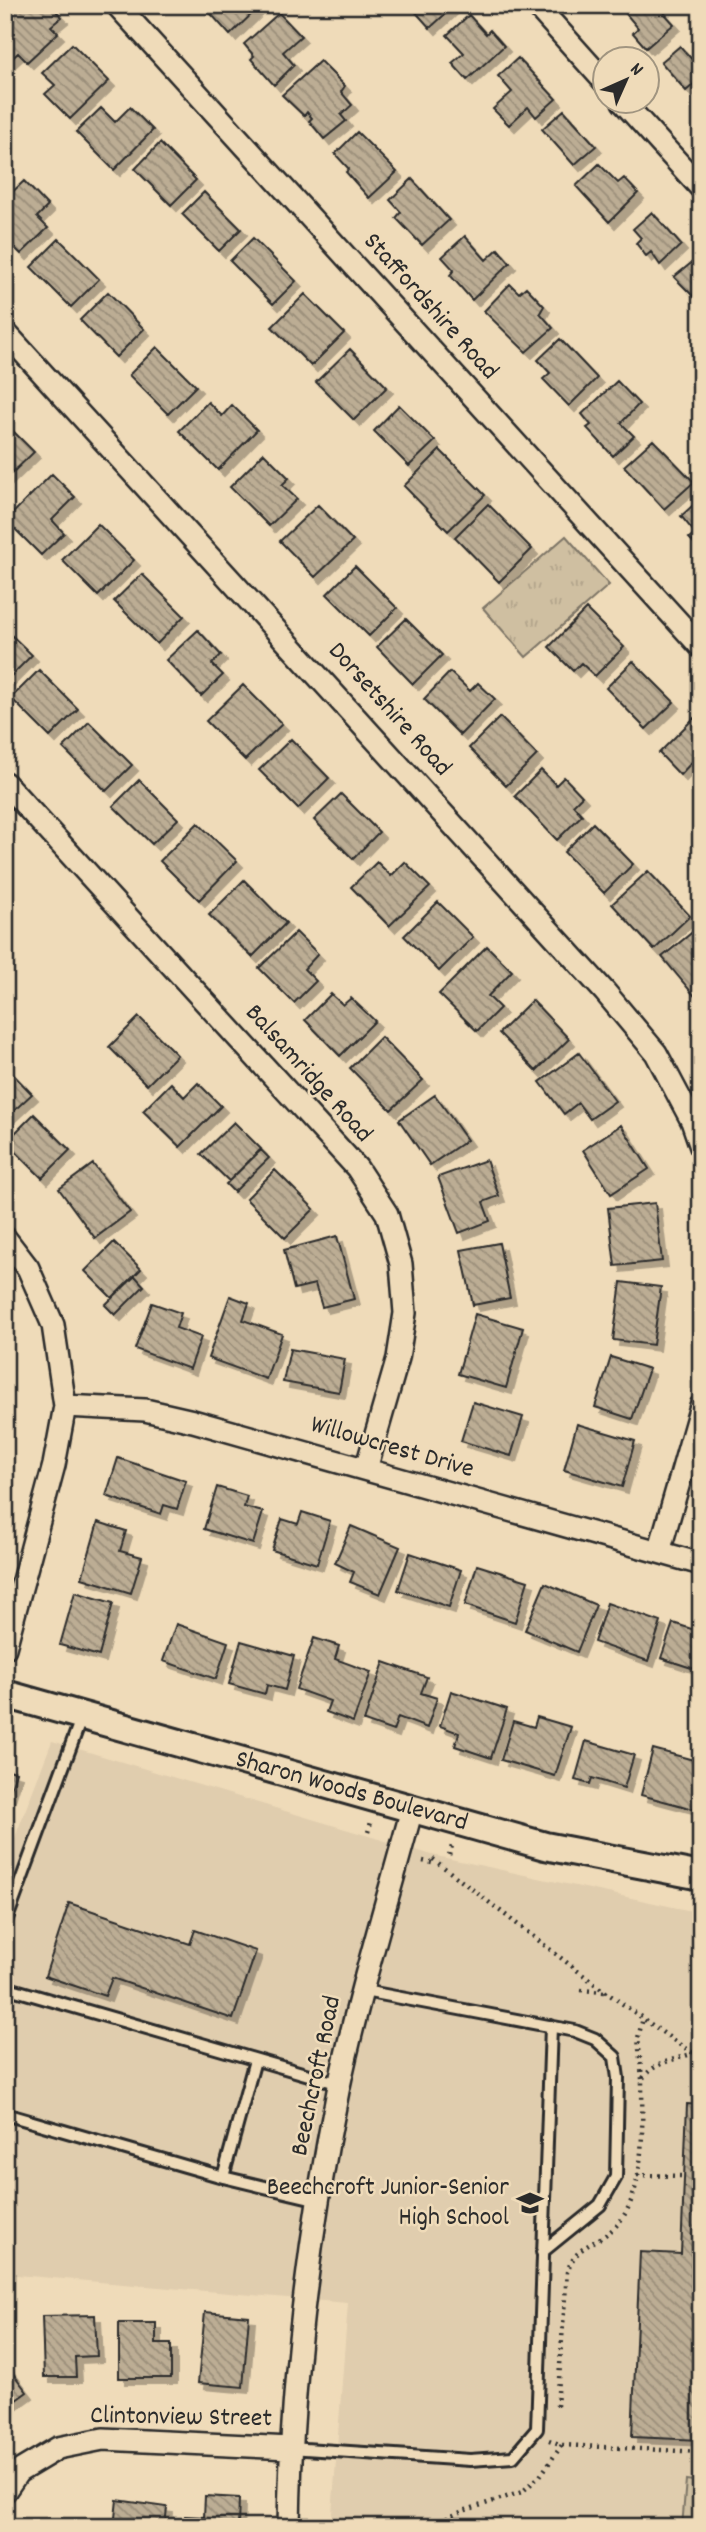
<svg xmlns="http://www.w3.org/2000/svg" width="706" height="2532" font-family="Dekko,sans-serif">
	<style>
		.built { fill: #e0cdae }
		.grass { fill: url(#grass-tufts); stroke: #7d7566; stroke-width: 2 }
		.pitch { fill: #cfbfa1; stroke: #7d7566; stroke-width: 2 }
		.building { fill: url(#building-back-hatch); stroke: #2b2b2b; stroke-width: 2; filter: url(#shadow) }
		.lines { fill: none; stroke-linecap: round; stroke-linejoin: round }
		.service-casing { stroke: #2b2b2b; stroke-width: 16 }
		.minor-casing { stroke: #2b2b2b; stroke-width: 26 }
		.tertiary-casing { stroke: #2b2b2b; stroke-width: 32 }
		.path { stroke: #2b2b2b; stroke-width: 4.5; stroke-dasharray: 2 5; stroke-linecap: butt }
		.service { stroke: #efdbb9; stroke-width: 10 }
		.minor { stroke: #efdbb9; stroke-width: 21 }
		.tertiary { stroke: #efdbb9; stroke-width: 26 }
		.labels { text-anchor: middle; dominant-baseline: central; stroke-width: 5; stroke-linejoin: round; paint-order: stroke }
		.street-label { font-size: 26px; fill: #2b2b2b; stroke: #efdbb9 }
		.poi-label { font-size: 26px; fill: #2b2b2b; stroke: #efdbb9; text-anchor: end }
	</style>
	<defs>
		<pattern id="grass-tufts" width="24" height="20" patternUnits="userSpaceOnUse" patternTransform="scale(1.75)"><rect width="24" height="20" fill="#cfbfa1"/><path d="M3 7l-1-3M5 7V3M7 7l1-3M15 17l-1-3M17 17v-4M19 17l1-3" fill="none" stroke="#b2a48b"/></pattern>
		<pattern id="building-back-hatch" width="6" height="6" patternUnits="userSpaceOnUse" patternTransform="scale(1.75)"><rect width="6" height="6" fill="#bcad94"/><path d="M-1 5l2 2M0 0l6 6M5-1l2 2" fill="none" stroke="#998d79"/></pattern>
		<filter id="shadow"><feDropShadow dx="6" dy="6" stdDeviation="0" flood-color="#0004"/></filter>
	</defs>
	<rect width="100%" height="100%" fill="#efdbb9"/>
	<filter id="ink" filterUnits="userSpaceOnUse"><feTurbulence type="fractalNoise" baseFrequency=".0143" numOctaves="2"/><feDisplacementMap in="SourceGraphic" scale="14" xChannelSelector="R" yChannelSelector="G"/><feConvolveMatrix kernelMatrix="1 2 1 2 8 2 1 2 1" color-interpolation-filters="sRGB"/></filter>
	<g filter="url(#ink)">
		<path class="built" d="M52,1741L432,1855L701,1913V2527H331L348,2303L5,2274V1863Z"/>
		<path class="grass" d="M566,536L609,585L526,657L483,608Z"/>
		<path class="pitch" d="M686,2480L701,2482V2527H682Z"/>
		<path class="building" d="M10,5H50L62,17L51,26L58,33L27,62L18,53L5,65V10Z
			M203,5H253L257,9L230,35Z
			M418,5H455L430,28L413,9Z
			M623,5H657L674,24L646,48L633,33L638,28L621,8Z
			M279,13L301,36L283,52L294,65L274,85L251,59L254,56L244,44Z
			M469,15L486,34L490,30L504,46L467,80L452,63L464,53L447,35Z
			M72,44L109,81L70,119L45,94L55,85L42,73Z
			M680,46L695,63L701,57V78L686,91L661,62Z
			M518,58L556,99L536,117L528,107L509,125L493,109L512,92L498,76Z
			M320,61L345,86L341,92L352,105L341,115L346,121L324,139L309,121L312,118L307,112L304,116L282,95Z
			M130,107L153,130L114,170L76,132L101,108L115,122Z
			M564,110L596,146L574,165L542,129Z
			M357,132L397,172L369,198L346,172L349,169L335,154Z
			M160,143L196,180L171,205L135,169Z
			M599,164L618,183L624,178L638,193L609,222L576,186Z
			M412,179L449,220L422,245L396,218L401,212L390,200Z
			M24,181L48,206L37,217L48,228L21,254L5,238V199Z
			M204,192L241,229L219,251L182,214Z
			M652,212L681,245L660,265L651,252L646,256L636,243L641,238L633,229Z
			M465,236L486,260L498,249L510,263L472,300L450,275L454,270L442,257Z
			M253,238L296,281L273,304L230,261Z
			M59,239L99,279L71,307L31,267Z
			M695,260L701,267V304L674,277Z
			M510,284L519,293L526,287L544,306L540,313L553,328L526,352L484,311Z
			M108,292L144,329L116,357L80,320Z
			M305,294L344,333L311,366L272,327Z
			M560,339L597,378L569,406L543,379L550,373L538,360Z
			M157,347L196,386L168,414L129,375Z
			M350,349L387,387L354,420L316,382Z
			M617,381L639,404L621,423L634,436L613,456L587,428L591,425L582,414Z
			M208,402L222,416L232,405L257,430L218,470L179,431Z
			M399,405L435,441L409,466L374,431Z
			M5,423L34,452L5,480Z
			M653,440L694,482L664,509L624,466Z
			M440,450L485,495L448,531L404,486Z
			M264,453L289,478L282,485L297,499L269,526L230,487Z
			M52,474L75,497L52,520L64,533L41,555L6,520Z
			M701,498V550L689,538L695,533L681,516Z
			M488,504L532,549L499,582L455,537Z
			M318,505L353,541L315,577L280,541Z
			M98,524L134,560L98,596L62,560Z
			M355,566L397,608L369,636L327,594Z
			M142,574L184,616L157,644L114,601Z
			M586,609L624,647L595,676L581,663L573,671L549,647Z
			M406,619L442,655L413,684L377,647Z
			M5,629L32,655L5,682Z
			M198,630L221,655L212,664L223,675L201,696L166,660Z
			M633,661L674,702L646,729L606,688Z
			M39,670L78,709L50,737L11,698Z
			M450,672L470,691L478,683L495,699L460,735L424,699Z
			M243,685L282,724L245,760L206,721Z
			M500,717L537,755L506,786L469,748Z
			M694,718L701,725V771L692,762L680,775L659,753Z
			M89,722L132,765L106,791L63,748Z
			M291,739L329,778L298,809L259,770Z
			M541,770L556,785L564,777L582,796L573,805L582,815L557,840L515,796Z
			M139,780L178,819L152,844L113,806Z
			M341,794L379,832L353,859L314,820Z
			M198,823L237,861L199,900L160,861Z
			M593,823L633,864L604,893L564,852Z
			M377,862L391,876L405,862L430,887L389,926L351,887Z
			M648,871L690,916L654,950L612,904Z
			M244,880L286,923L252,957L209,915Z
			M438,902L473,937L439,971L404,936Z
			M695,930L701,938V996L697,999L662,957Z
			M296,932L318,954L304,969L316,981L294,1003L259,968Z
			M487,946L512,971L488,996L500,1008L477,1031L439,994Z
			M331,994L343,1005L351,998L375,1021L340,1056L305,1020Z
			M532,1000L569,1039L536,1071L499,1033Z
			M139,1017L177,1055L147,1085L109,1047Z
			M381,1037L423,1080L391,1110L350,1068Z
			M579,1053L615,1101L590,1119L578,1103L564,1114L540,1082Z
			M5,1066L32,1094L5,1119Z
			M171,1083L184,1097L198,1083L221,1106L180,1147L143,1111Z
			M435,1095L467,1140L430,1165L399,1120Z
			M34,1114L70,1150L42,1178L6,1142Z
			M234,1122L261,1149L229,1181L201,1154Z
			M621,1125L649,1169L611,1194L583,1150Z
			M261,1150L269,1158L234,1192L226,1184Z
			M486,1160L499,1196L483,1202L490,1221L459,1233L438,1177Z
			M93,1164L130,1212L95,1238L59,1189Z
			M275,1170L314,1209L285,1238L246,1199Z
			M655,1203L662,1261L615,1266L608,1208Z
			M337,1236L354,1299L322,1307L315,1284L294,1289L284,1250Z
			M114,1242L141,1269L112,1298L85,1271Z
			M499,1243L510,1298L473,1305L461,1250Z
			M135,1276L144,1286L115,1315L105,1305Z
			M621,1282L661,1287L653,1345L613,1340Z
			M230,1296L249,1303L243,1320L282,1334L266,1379L208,1358Z
			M152,1303L181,1313L176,1328L201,1337L190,1369L135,1349Z
			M475,1314L523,1328L506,1388L458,1374Z
			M290,1349L345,1359L339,1392L283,1382Z
			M611,1357L649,1369L632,1419L595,1407Z
			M473,1402L523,1417L511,1456L461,1441Z
			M577,1424L635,1441L622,1487L564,1470Z
			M118,1458L186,1481L177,1509L164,1505L161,1514L106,1496Z
			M217,1487L247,1496L244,1507L263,1512L253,1544L204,1529Z
			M302,1512L330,1521L317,1564L272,1550L282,1519L298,1524Z
			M98,1522L126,1531L120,1551L142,1557L131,1593L82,1578Z
			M351,1526L400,1547L380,1594L350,1582L354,1572L335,1563Z
			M410,1553L461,1570L449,1607L398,1590Z
			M477,1565L528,1581L515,1622L465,1605Z
			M545,1583L596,1605L577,1652L525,1630Z
			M75,1592L113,1603L99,1656L60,1645Z
			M607,1603L661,1622L648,1661L594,1642Z
			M673,1623L701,1632V1671L661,1658Z
			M176,1624L228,1642L216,1679L163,1661Z
			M314,1638L339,1646L335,1659L371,1672L353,1722L326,1712L330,1701L296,1689Z
			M241,1641L294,1656L285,1690L267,1685L265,1694L229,1684Z
			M384,1662L427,1677L421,1693L437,1698L427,1728L398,1717L393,1731L364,1721Z
			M451,1691L507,1709L491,1758L455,1746L459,1733L440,1726Z
			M537,1717L571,1727L555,1776L501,1760L513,1721L534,1727Z
			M586,1741L634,1755L624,1788L592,1778L590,1784L575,1780Z
			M653,1749L701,1762V1811L641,1795Z
			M5,1769L16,1772L5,1808Z
			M69,1903L190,1944L195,1930L256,1951L233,2019L112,1978L105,1996L45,1976Z
			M687,2104L701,2105V2440L632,2437L640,2252L681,2254Z
			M205,2312L249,2316L243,2387L198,2383Z
			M95,2315L97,2356L75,2357L76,2377H44L42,2316Z
			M119,2323H156V2344H171V2378H119Z
			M5,2363L27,2392L5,2408Z
			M205,2496L239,2498L238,2527H184L185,2516L204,2517Z
			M117,2500L167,2507L165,2527H114Z
			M44,2524H75L76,2527H44Z"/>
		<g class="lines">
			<defs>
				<path id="service" d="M5,1924L82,1716
					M5,1987L340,2084
					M364,1991L575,2031L595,2039L615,2057L618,2078L616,2177L600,2205L542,2252
					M5,2114L223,2177L319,2200
					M223,2177L255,2060
					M290,2448L470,2460L513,2457L537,2429L551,2026"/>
				<path id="minor" d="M117,5L701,647
					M536,5L604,81
					M623,102L701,188
					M5,332L605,992L656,1053L692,1121L701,1147
					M5,783L357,1168L387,1214L401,1264L405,1313L398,1358L366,1469
					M5,1238L28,1268L53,1325L65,1406L54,1465L5,1648
					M65,1406L145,1410L193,1421L701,1564
					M659,1552L701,1406
					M5,2491L18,2472L58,2448L103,2439L290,2448
					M289,2527C291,2381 309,2234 338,2091C358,1996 387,1902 412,1809"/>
				<g id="tertiary">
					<path id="s1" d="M5,1694L545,1846L701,1876"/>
				</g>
			</defs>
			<use href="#service" class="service-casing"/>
			<use href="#minor" class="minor-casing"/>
			<use href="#tertiary" class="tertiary-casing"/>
			<path class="path" d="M368,1832L372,1819
				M449,1855L453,1843
				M433,1859L596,1985L683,2047L701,2057
				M423,1861L432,1863
				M581,1990L604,1992
				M642,2079L638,2038L643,2018
				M637,2175L684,2176
				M557,2406L567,2272C576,2244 596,2245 614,2228C647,2196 642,2124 642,2080C651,2063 677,2059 694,2053
				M549,2440L562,2445L701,2452
				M427,2527L463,2511L522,2492L540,2476L562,2445"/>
			<use href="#service" class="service"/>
			<use href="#minor" class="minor"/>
			<use href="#tertiary" class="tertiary"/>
		</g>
	</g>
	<defs>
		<symbol id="school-bare" viewBox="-9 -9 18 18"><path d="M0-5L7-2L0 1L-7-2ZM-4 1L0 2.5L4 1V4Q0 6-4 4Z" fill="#2b2b2b" stroke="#efdbb9" stroke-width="2.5" paint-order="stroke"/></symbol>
	</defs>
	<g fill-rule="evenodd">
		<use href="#school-bare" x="511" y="2184" width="38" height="38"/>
	</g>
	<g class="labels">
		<g class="street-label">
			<text transform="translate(430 307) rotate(48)">Staffordshire Road</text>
			<text transform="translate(389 710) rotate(48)">Dorsetshire Road</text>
			<text transform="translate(308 1074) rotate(48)">Balsamridge Road</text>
			<text transform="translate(392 1448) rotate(16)">Willowcrest Drive</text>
			<text stroke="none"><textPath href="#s1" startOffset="360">Sharon Woods Boulevard</textPath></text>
			<text transform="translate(317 2076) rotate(-78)">Beechcroft Road</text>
			<text transform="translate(181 2418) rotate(1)">Clintonview Street</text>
		</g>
		<g class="poi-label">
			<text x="509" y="2188">Beechcroft Junior-Senior<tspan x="509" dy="30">High School</tspan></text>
		</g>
	</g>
	<rect width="706" height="2532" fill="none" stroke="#efdbb9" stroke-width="28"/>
	<rect x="14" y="14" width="678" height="2504" fill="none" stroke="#2b2b2b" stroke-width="2.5" filter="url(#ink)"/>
	<g transform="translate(626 80) rotate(45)"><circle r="33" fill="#efdbb9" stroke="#a19580" stroke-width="2"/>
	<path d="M0-5L12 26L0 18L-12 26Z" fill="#2b2b2b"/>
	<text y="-10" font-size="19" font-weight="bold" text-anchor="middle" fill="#2b2b2b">N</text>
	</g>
</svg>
